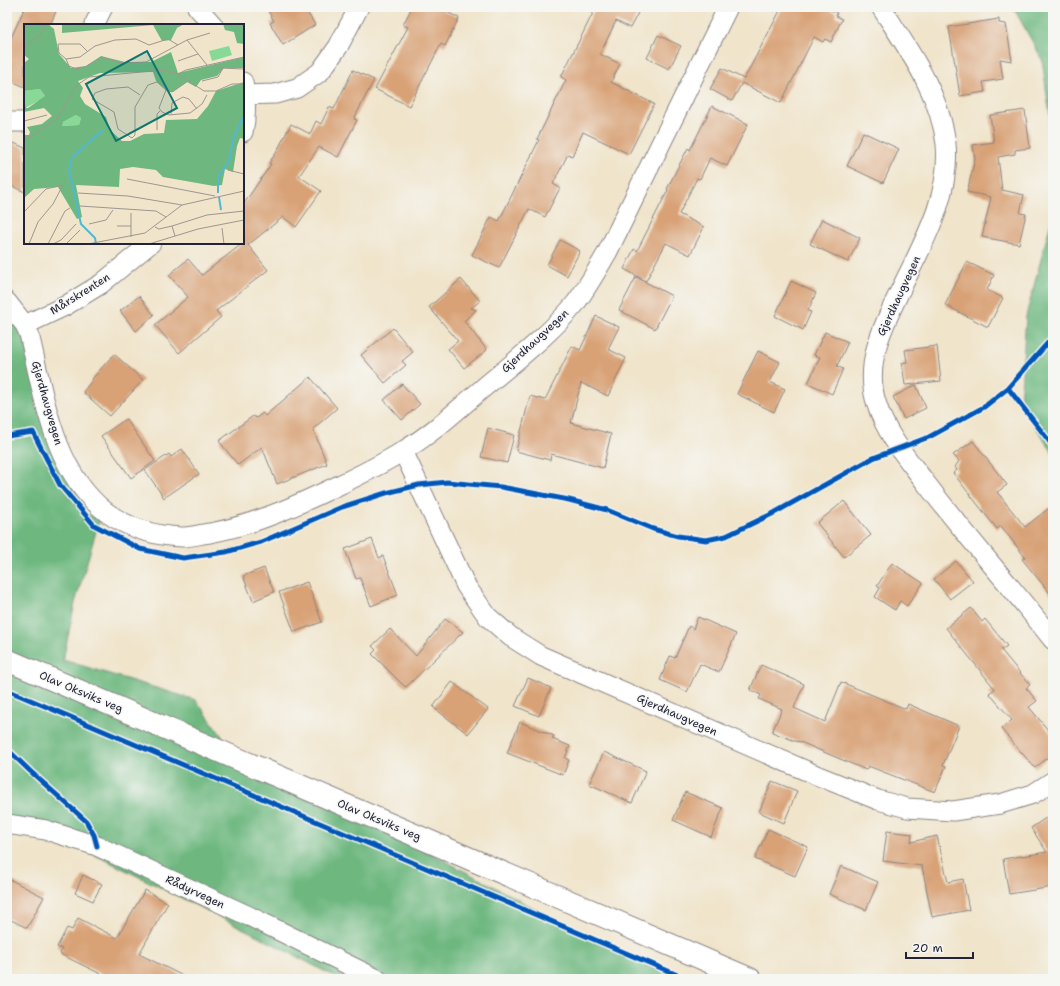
<svg xmlns="http://www.w3.org/2000/svg" width="1060" height="986" font-family="'Shantell Sans',sans-serif">
	<style>
		.forest { fill: #6eb880; stroke: #486d5e }
		.building { fill: #d8a176 }
		.lines { fill: none; stroke-linecap: round; stroke-linejoin: round }
		.minor-casing { stroke: #898382; stroke-width: 21 }
		.tertiary-casing { stroke: #898382; stroke-width: 24 }
		.minor { stroke: #fff; stroke-width: 19 }
		.tertiary { stroke: #fff; stroke-width: 22 }
		.cycleway-casing { stroke: #f6f6f2; stroke-width: 8 }
		.cycleway { stroke: #0057b8; stroke-width: 5 }
		.labels { text-anchor: middle; dominant-baseline: central; stroke-width: 3; stroke-linejoin: round; paint-order: stroke }
		.street-label { font-size: 11px; fill: #22223b; stroke: #f6f6f2 }
		.inset-river { fill: none; stroke: #53b7d1; stroke-width: 2 }
		.inset-road { fill: none; stroke: #9e9691; stroke-width: 1 }
		.view { fill: #0f766e; fill-opacity: 0.15; stroke: #0f766e; stroke-width: 2 }
		.inset-edge { fill: none; stroke: #22223b; stroke-width: 2 }
	</style>
	<rect width="100%" height="100%" fill="#f6f6f2"/>
	<filter id="ink" filterUnits="userSpaceOnUse"><feTurbulence type="fractalNoise" baseFrequency=".025" numOctaves="2"/><feDisplacementMap in="SourceGraphic" scale="8" xChannelSelector="R" yChannelSelector="G"/><feConvolveMatrix kernelMatrix="1 2 1 2 8 2 1 2 1" color-interpolation-filters="sRGB"/></filter>
	<filter id="wash" filterUnits="userSpaceOnUse"><feTurbulence type="fractalNoise" baseFrequency=".012" numOctaves="4" result="noise"/><feDisplacementMap in="SourceGraphic" scale="16" xChannelSelector="R" yChannelSelector="G"/><feGaussianBlur stdDeviation="0.9" result="paint"/><feColorMatrix in="noise" values="0 0 0 0 0 0 0 0 0 0 0 0 0 0 0 0 0 1.4 0 .05"/><feComposite in="paint" operator="in"/></filter>
	<g filter="url(#wash)">
		<rect width="100%" height="100%" fill="#f0e4ca"/>
		<path class="forest" d="M1013,7H1053V138L1042,59Z
			M1053,214V453L1020,403L1026,316Z
			M7,287L11,291L14,299L47,421L86,515L100,518L75,603L63,660L196,700L229,746L564,924L675,979H339L258,936L25,820H7Z"/>
		<g id="blocks">
			<path class="building" d="M25,7H58L50,25H25V87L7,79V47Z
				M266,7H304L315,25L283,45L270,23L274,21Z
				M412,7H437L459,18L445,46L441,44L409,106L375,89L408,27L403,25Z
				M586,7H641L630,28L616,21L600,54L620,64L611,82L654,104L629,154L583,132L572,156L568,154L553,184L560,188L545,217L529,209L499,268L472,255L491,217L499,221L539,140L537,139L566,80L561,77L594,11Z
				M782,7H824L837,13L836,16L842,19L831,42L825,39L823,42L814,37L781,103L742,83L732,101L710,89L722,68L744,79Z
				M999,19V23L1006,24L1012,61L1000,59L1003,79L983,82L985,92L960,96L949,27Z
				M658,35L681,46L669,69L647,58Z
				M353,70L374,80L354,119L357,120L338,157L319,147L299,176L321,191L296,227L283,217L248,245L268,270L216,311L221,317L179,353L155,325L188,297L169,275L188,259L202,275L243,243V205L271,164L269,163L276,153L291,124L310,134L316,121L321,124L329,107L334,109Z
				M712,106L748,124L727,166L710,158L700,179L697,178L679,214L704,227L690,255L666,243L646,281L624,269L634,249L637,251L668,190L667,189L677,169L688,148L690,150Z
				M1025,110L1030,148L1015,150V154L998,157L1002,190L1024,195L1020,213L1026,214L1019,244L982,237L991,197L967,192L975,159L973,145L994,142L990,115Z
				M863,132L899,149L883,183L847,166Z
				M7,140L25,148V192L7,184Z
				M822,219L860,238L848,262L810,244Z
				M560,240L580,251L567,276L547,265Z
				M967,262L994,275L987,290L1003,298L988,327L945,305Z
				M636,277L672,296L655,329L619,310Z
				M461,279L480,301L471,308L476,310L464,321L487,350L464,368L448,349L458,341L429,307Z
				M791,281L816,293L808,311L811,312L803,330L775,316Z
				M139,296L154,315L136,331L120,311Z
				M596,316L619,327L608,349L626,358L608,396L581,383L571,423L611,434L603,468L551,454L550,460L516,451L530,396L545,400L572,346L580,350Z
				M393,328L413,352L402,361L406,365L385,383L361,355Z
				M825,332L848,342L837,366L843,369L832,394L808,383L820,357L814,355Z
				M937,346L941,381L905,385L902,363L907,362L905,350Z
				M758,351L780,362L770,382L785,389L774,412L737,394Z
				M114,354L143,380L110,416L83,392L93,379H92Z
				M310,377L337,408L313,429L327,464L277,484L262,447L238,465L219,441L253,416L256,418L263,413L265,416Z
				M402,384L420,404L402,420L384,400Z
				M916,385L926,408L904,419L893,397Z
				M126,419L155,461L131,478L101,436Z
				M488,428L514,435L507,463L481,457Z
				M973,441L1007,485L997,492L1025,527L1053,505V597L1022,559L1025,557L1001,526L997,529L953,473L957,470L955,467L959,461L953,455Z
				M182,449L199,474L164,498L145,470L169,454L171,457Z
				M844,501L871,535L844,557L817,523Z
				M372,539L379,558L383,556L398,595L371,606L360,578L356,579L345,549Z
				M956,561L973,581L950,599L934,579Z
				M892,563L923,583L907,606L900,601L895,610L875,597L880,588L877,586Z
				M264,568L274,592L253,601L243,576Z
				M307,582L322,622L294,632L279,592Z
				M971,608L982,622L985,619L1007,646L1001,650L1030,685L1026,688L1037,701L1029,707L1053,736V753L1035,768L1001,729L1012,720L989,693L995,689L946,628Z
				M698,617L736,634L719,672L700,664L687,692L660,680L670,656L675,658L689,626L693,629Z
				M445,619L463,632L406,687L402,684L372,654L376,650L372,646L390,629L416,656Z
				M761,665L804,684L794,708L825,722L841,682L906,709L908,704L959,726L943,765L946,766L935,792L868,766L866,770L798,741V742L772,732L782,709L759,699L761,695L750,690Z
				M528,678L551,688L539,716L515,706Z
				M452,682L488,709L468,734L433,707Z
				M520,722L554,736L552,739L570,746L565,758L569,760L563,775L507,753Z
				M604,752L646,771L632,803L589,784Z
				M772,781L797,791L784,823L759,812Z
				M685,792L723,808L711,837L673,820Z
				M1053,813V887L1009,894L1003,859L1047,852L1031,828Z
				M768,829L808,847L795,876L755,859Z
				M887,831L912,834L911,842L937,836L948,882L963,879L969,910L932,917L922,866L883,861Z
				M841,866L878,882L866,910L829,894Z
				M83,875L102,884L93,901L75,893Z
				M7,878L44,897L27,928L7,918Z
				M145,890L168,903L139,954L189,979H111L60,954L62,949L57,947L67,928L72,930L78,918L117,938Z"/>
		</g>
	</g>
	<g filter="url(#ink)">
		<use href="#blocks" fill-opacity="0" stroke="#898382" stroke-width="1"/>
		<g class="lines">
			<defs>
				<path id="minor" d="M197,7L213,25
					M881,7C908,49 940,93 946,144C951,197 922,245 900,291C883,326 863,365 877,405C886,434 907,458 925,482C966,536 1011,586 1053,640
					M94,25L103,7
					M243,82C246,99 247,115 243,132
					M245,95L275,94L297,88L320,72L338,47L359,7
					M7,122H25
					M7,302L25,325L29,334C44,395 53,471 106,512C128,528 155,536 182,537C191,537 201,534 210,533C254,525 295,506 335,487C358,476 381,465 403,451C432,434 457,410 482,389C514,362 548,336 575,304C587,288 597,270 607,253L728,7
					M25,325L65,306L101,284L151,243
					M403,451L466,586L488,617L511,637L541,656L816,775L878,800L907,808L953,811L1000,804L1033,794L1053,781
					M7,824L46,830L97,846L251,917L377,979"/>
				<path id="tertiary" d="M7,660L750,979"/>
			</defs>
			<use href="#minor" class="minor-casing"/>
			<use href="#tertiary" class="tertiary-casing"/>
			<use href="#minor" class="minor"/>
			<use href="#tertiary" class="tertiary"/>
			<defs>
				<path id="cycleway" d="M1053,337L1008,388L1053,446
					M7,436L33,432L60,485L94,525L140,549L183,558L226,552L261,542L342,507L386,493L419,485L447,482L501,487L569,500L607,510L653,529L678,536L706,540L726,536L774,513L873,458L929,437L984,407L1008,388
					M7,690L687,979
					M7,749L30,771L86,821L94,835L97,846"/>
			</defs>
			<use href="#cycleway" class="cycleway-casing"/>
			<use href="#cycleway" class="cycleway"/>
		</g>
	</g>
	<g class="labels">
		<g class="street-label">
			<text transform="translate(80 294) rotate(-32)">Mårskrenten</text>
			<text transform="translate(899 296) rotate(-65)">Gjerdhaugvegen</text>
			<text transform="translate(535 341) rotate(-43)">Gjerdhaugvegen</text>
			<text transform="translate(47 403) rotate(74)">Gjerdhaugvegen</text>
			<text transform="translate(81 692) rotate(23)">Olav Oksviks veg</text>
			<text transform="translate(677 715) rotate(24)">Gjerdhaugvegen</text>
			<text transform="translate(379 820) rotate(23)">Olav Oksviks veg</text>
			<text transform="translate(195 892) rotate(25)">Rådyrvegen</text>
		</g>
	</g>
	<g transform="translate(24 24)">
		<rect width="220" height="220" fill="#f0e4ca"/>
		<path d="M205,22L208,31L188,37L185,27ZM16,65L21,72L20,74L1,84L0,67ZM52,91L57,94L55,101L37,102L39,98Z" fill="#88d898"/>
		<path d="M0,0H24L30,5L35,30L47,44L62,42L77,32L101,38H127L147,28L154,49L220,33V44H200L193,52L177,56L172,63L163,58L149,68H144L132,57L129,48L76,49L54,57L59,64L56,72L61,80L82,93L86,106L98,117H106L120,110L140,109L142,96L173,95L184,82L192,67L220,58V115L216,114L213,122L209,148L201,145L198,161L190,162L139,153L132,146L109,143L96,145L95,163L52,161L58,193L53,195L34,163L10,165L0,174V111H5L6,108L3,103L18,100L28,92L20,84L0,88V75L2,84H4L21,72L16,65L0,67V39L5,35L0,31ZM52,91L57,94L55,101L38,102L39,98ZM38,0H160L153,4L147,16L138,17L129,1L38,9ZM199,0H220V20L213,19L210,8L201,6Z" fill="#6eb880" fill-rule="evenodd"/>
		<path class="inset-river" d="M194,169V153L205,137L210,112L220,92M195,173L197,186M72,220L71,214L57,200L45,146L48,133L79,106"/>
		<path class="inset-road" d="M163,16L186,9M0,22L16,12L21,0M42,35L45,42L52,45L61,43L78,33L96,39L122,38L163,16L183,41M42,35L56,33L71,22L91,16L112,15L125,21L144,15L154,21M42,35L35,29L34,20H56L64,28M154,37L174,30M190,40L197,44L219,45M154,50L162,46L220,33M178,57L194,53L199,44M142,66L135,84L138,88L145,91L166,89L178,80L183,71M116,71L104,63L82,65L71,69L68,75L90,88L94,105L108,114L111,111V83L124,61L133,58L142,66L148,68L164,57M147,90L148,79L159,73L165,75L173,85M0,97L23,91M133,106V90L136,87M0,117L34,94L53,61L65,53L138,46L154,50L180,67H192L208,60H220M204,146L220,150M103,155L191,172M54,169L104,172L158,181M56,182L132,187L142,193M0,188L22,165L39,161L29,180L14,198L5,220M107,189V213M65,200L82,196L89,186M93,202H107M148,202L183,191L220,187M131,203L135,205L148,202L151,212M198,204L200,220M24,220L41,187L46,184M29,220L37,216L52,200M42,220L56,206M64,220L121,209L158,181L220,167M125,220L174,205L220,196"/>
		<path class="view" d="M123,27L153,84L92,117L62,60Z"/>
		<rect width="220" height="220" class="inset-edge"/>
	</g>
	<rect width="1060" height="986" fill="none" stroke="#f6f6f2" stroke-width="24"/>
	<path d="M906 952v6h67v-6" fill="none" stroke="#22223b" stroke-width="2"/>
	<text x="912" y="952" font-size="12" fill="#22223b" stroke="#f6f6f2" stroke-width="3" paint-order="stroke">20 m</text>
</svg>
